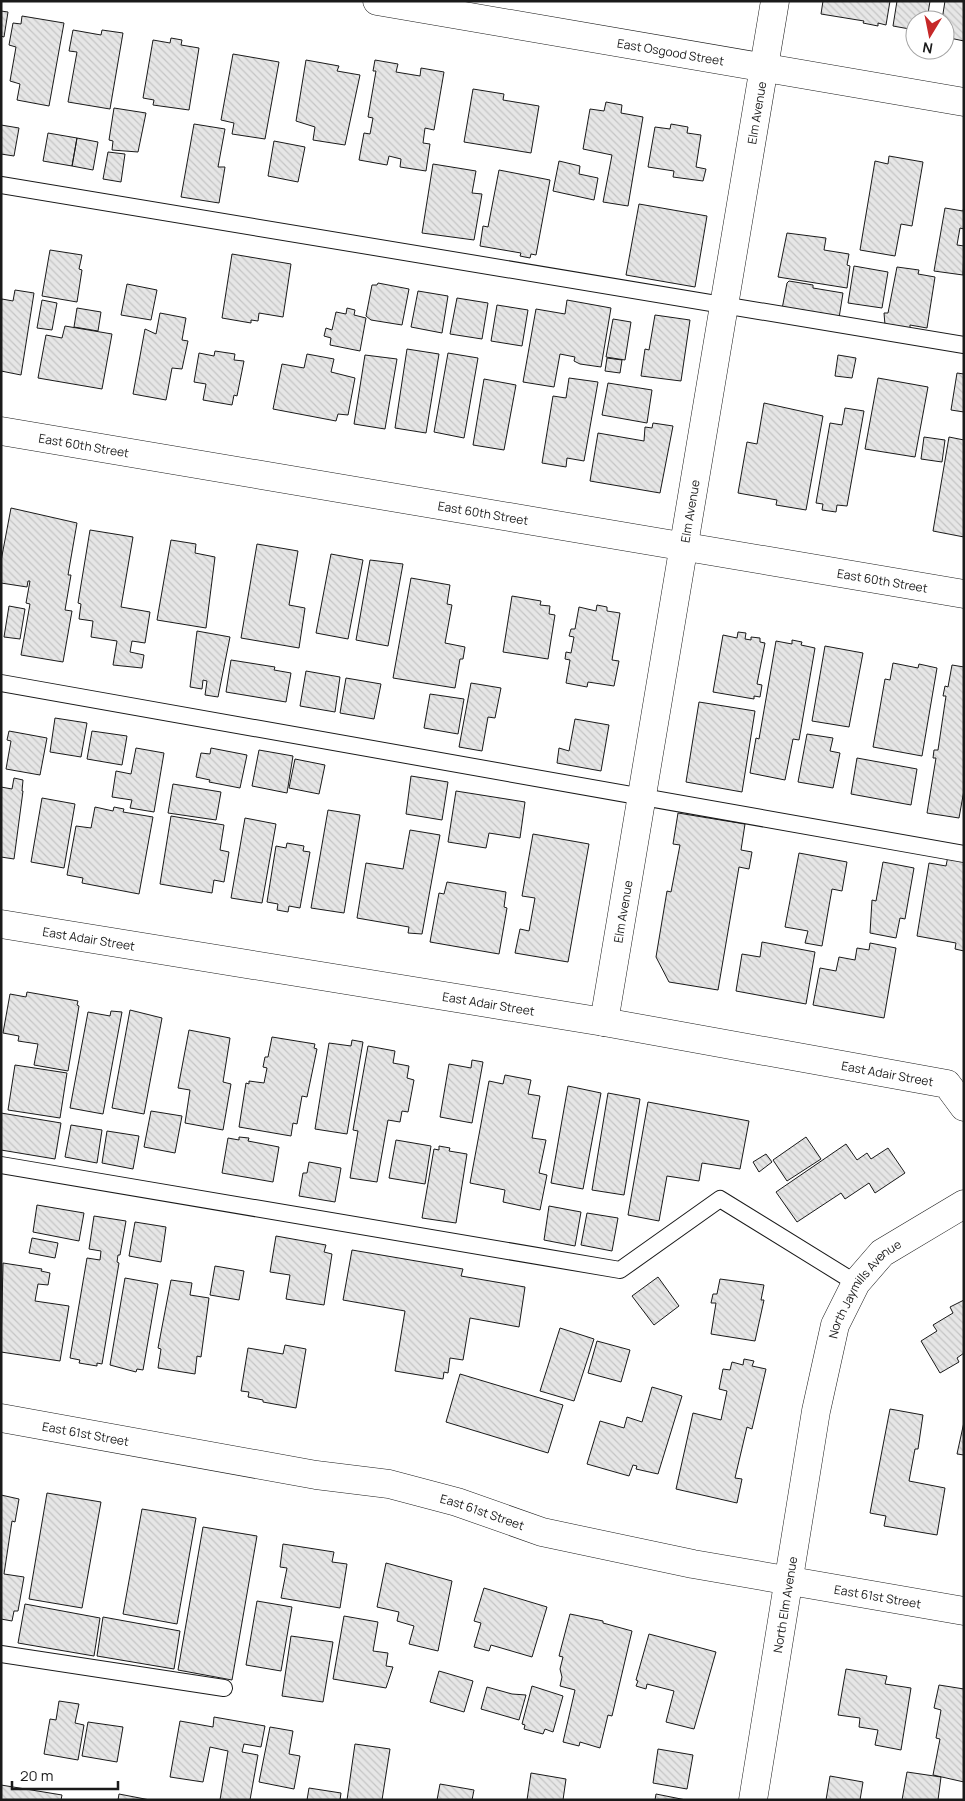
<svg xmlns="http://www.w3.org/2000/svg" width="965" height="1801" font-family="Manrope,sans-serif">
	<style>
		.building { fill: url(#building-back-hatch); stroke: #1a1a1a }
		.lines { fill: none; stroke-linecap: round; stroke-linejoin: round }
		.lane-casing { stroke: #1a1a1a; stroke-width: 18 }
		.street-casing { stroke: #1a1a1a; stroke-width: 29 }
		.lane { stroke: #fff; stroke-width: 16 }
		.street { stroke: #fff; stroke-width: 28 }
		.labels { text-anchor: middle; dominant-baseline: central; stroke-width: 4; stroke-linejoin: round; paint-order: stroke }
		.street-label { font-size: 12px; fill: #1a1a1a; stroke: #fff }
	</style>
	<defs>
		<pattern id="building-back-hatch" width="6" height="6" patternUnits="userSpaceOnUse" patternTransform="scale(1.25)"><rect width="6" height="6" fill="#e6e6e6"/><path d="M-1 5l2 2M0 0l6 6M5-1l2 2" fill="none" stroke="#c5c5c5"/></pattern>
	</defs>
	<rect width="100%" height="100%" fill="#fff"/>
	<path class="building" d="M823,1H890L886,25L878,23V26L863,23L864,21L821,14Z
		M897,1H930L927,20H915V30L893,26Z
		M945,1H964V41L945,37V20H942Z
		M1,11L8,12L4,37L1,36Z
		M22,16L64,23L49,106L17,100L20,84L10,81L16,47L9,45L13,23L21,24Z
		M73,30L101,35L102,30L123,33L110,109L68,102L77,52L69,51Z
		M171,38L182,40L181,45L199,48L189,110L153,105L154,100L143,98L153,40L170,43Z
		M233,54L279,62L265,139L232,134L234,123L221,120Z
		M306,60L339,66L337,71L360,75L345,145L313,140L315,127L296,121Z
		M375,60L398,64L396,72L420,76L421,68L444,72L434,130L425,128L423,143L430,144L426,171L400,167L401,159L389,156L387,165L359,160L364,133L370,134L373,118L368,117L376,71H373Z
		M473,89L504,94L503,100L539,106L531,153L464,142Z
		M606,102L622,105L621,113L643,117L628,206L603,202L612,155L583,149L590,109L604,111Z
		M114,108L146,113L138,152L112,150L113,141L109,140Z
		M194,124L225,129L218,167H225L219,203L181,197Z
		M671,124L688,127L687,133L701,135L696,167L706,169L703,181L673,177L674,171L648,167L655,127L670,129Z
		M1,125L19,128L14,156L1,154Z
		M48,133L77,138L72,166L43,161Z
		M77,138L98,142L93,170L72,166Z
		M274,141L305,147L298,182L268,176Z
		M108,152L125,154L121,182L103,179Z
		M889,156L923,162L912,226L901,224L895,256L860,250L875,161L888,164Z
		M559,161L580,166L579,174L598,178L594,200L553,191Z
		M433,164L476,171L472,193L482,194L474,240L422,233Z
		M499,170L550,180L536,255L531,254L530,258L520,256L521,253L480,246L483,226L488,227Z
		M639,204L707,216L695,287L626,275Z
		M964,206V229L960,228L957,245L964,246L963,275L934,271L945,208L963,211Z
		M787,233L826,238L824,250L849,254L847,265L850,266L847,288L778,277Z
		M50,250L82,255L79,269L82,270L77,302L42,296Z
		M232,254L291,264L283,317L259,313L258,321L251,320V323L222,318Z
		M854,266L888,272L882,308L848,303Z
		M897,267L919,270L918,274L935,277L927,328L910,325V329L885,325L884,313H888Z
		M789,281L813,285V288L843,293L839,318L782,309L787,283Z
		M378,283L409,289L402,325L371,320L366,316L372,285H377Z
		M127,284L157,290L151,320L121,315Z
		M15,290L34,293L21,375L1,371V303L2,299L13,301Z
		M418,291L448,296L442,333L411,327Z
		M457,298L488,303L482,339L450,334Z
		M42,300L57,303L52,330L37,328Z
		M567,300L611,308L601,367L580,364L574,361L575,357L560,354L554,387L523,382L536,309L565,314Z
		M497,305L528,310L522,346L491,341Z
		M77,308L101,312L98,331L74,327Z
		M347,308L355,310L354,315L366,318L360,351L330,345L331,338L324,336L326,328L332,330L336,312L346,314Z
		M160,313L186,318L182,340L188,341L182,369L172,368L166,400L133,394L145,329L156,334Z
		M655,315L690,320L681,381L641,376L645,349L649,350Z
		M613,319L631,322L625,360L606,357Z
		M65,326L112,334L102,389L38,378L46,335L62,338Z
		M407,349L439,354L426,433L395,428Z
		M215,351L235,354L234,360L244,361L237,396L234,395L232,405L203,400L206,384L194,382L199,353L214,356Z
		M448,353L478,358L464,438L434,432Z
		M307,354L334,359L331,372L355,378L348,415L338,414L336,421L273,409L282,364L304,368Z
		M365,355L397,359L385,429L354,424Z
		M838,355L856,358L852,378L835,376Z
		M607,358L622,360L620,373L605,371Z
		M957,373L964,374V412L951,410Z
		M569,378L598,382L584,461L567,458L566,467L542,463L553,396L566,398Z
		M878,378L928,387L915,457L865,449Z
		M484,379L516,385L504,450L473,445Z
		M608,383L652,390L647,423L602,415Z
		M764,403L823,416L806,510L776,505L777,500L738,493L747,442L757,444Z
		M845,408L864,411L847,506L837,505L836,512L822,510L823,504L816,503L830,423L842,425Z
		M653,423L673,426L660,493L590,481L598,433L644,441L645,427L652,428Z
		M924,437L945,440L942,462L921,459Z
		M949,437L964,440V537L933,531Z
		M11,508L77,523L68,575H71L65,610L72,611L63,662L21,655L30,604L26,603L30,581H28L27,587L1,583V561Z
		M90,530L133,537L121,607L150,612L145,643L132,641L130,652L144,655L142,668L113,665L117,641L91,637L93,621L79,619L81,604L78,603Z
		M171,540L196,544L195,553L215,557L206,628L157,620Z
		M257,544L298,551L289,605L305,608L299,648L241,638Z
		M331,554L363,560L348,639L316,633Z
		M370,560L403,564L388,646L356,640Z
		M411,578L450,585L447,604L452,605L445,643L465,647L463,659H460L455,688L393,678Z
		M512,596L541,601L540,605L550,606L549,614L555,615L548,659L503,652Z
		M597,605L607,607V611L620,613L612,660L619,661L614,686L588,682L587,687L566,683L570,660L565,659L566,652L571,653L574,637L569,636L571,629H575L579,607L596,611Z
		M9,606L25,609L20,639L4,637Z
		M197,631L230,637L218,697L205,695L207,681L203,680L202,689L190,687Z
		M738,632L746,633L745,639L751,640V637L760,638V642L765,643L757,684L762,685L760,697L754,696V699L713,692L723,635L737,638Z
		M792,640L802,642L801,645L815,648L799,740L793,739L785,780L750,773L756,738L759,739L776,641L792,644Z
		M825,646L863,653L849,727L812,721Z
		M231,660L275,667L274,670L291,673L286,702L226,692Z
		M893,663L918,668L919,664L937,668L922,756L873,747L885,679L890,680Z
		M952,665L964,667V790L959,818L927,813L936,758H933L934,750H938L946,696H943L945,686L948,687Z
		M306,671L340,677L335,712L300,706Z
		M346,678L381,684L374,719L340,713Z
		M471,683L501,688L495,718L488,717L482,751L459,747Z
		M430,694L464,699L458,734L424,728Z
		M699,702L755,711L742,792L686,782Z
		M55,718L87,723L81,757L50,752Z
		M575,719L609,725L601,771L557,763L559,748L569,751Z
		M9,731L47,738L40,775L6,769L11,741L7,740Z
		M92,731L127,736L122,765L87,759Z
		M807,734L833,738L830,751L840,753L833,788L798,782Z
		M136,748L164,753L154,812L130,808L132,800L112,797L116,771L131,774Z
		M211,748L247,755L240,788L209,782L210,780L196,777L201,753L210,754Z
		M259,750L293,756L287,793L252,786Z
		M857,758L917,769L911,805L851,794Z
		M295,759L325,765L319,794L289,788Z
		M411,776L448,782L442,820L406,814Z
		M14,778L23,780L22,791H23L14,859L1,857V787L12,789Z
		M173,784L221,792L216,820L168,813Z
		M456,791L525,802L520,838L489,833L486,848L448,842Z
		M42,798L75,804L64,868L31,862Z
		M95,807L113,811L114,807L124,809L123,812L153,817L139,894L82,883L83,878L67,875L76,826L91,828Z
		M328,810L360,815L344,913L311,908Z
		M678,813L745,824L741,850L752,852L749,869L739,867L718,990L669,982L656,957L667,891L671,892L680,845L673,844Z
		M171,816L224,825L220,850L229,852L224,882L214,880L212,893L160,884Z
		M245,818L276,824L262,903L231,898Z
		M410,830L440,835L422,934L408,933L409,927L357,918L366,863L403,869Z
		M533,834L589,844L568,962L515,953L520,929L529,931L535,898L522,896Z
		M287,843L304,846L303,851L310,852L300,908L289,906L288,912L277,910L278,904L267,902L276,846L286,848Z
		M799,853L847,862L842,891L832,889L822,946L805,943L808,931L785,927Z
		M948,856L964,858V951L955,949L956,943L917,936L929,863L946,866Z
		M883,862L914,868L905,919L900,918L896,938L870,933L872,900L876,901Z
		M447,882L506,892L504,907L507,908L499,954L430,942L439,893L444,894Z
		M762,942L815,952L806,1004L736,991L742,954L760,957Z
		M870,943L896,948L884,1018L813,1005L820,968L836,971L839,957L855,960L857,948L869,950Z
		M27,992L78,1001L77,1005L79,1006L68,1071L34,1065L38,1044L18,1041L19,1036L3,1033L10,994L26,997Z
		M130,1010L162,1018L144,1114L112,1108Z
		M111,1011L122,1012L103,1114L70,1108L88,1012L110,1016Z
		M189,1030L230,1038L223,1082L231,1084L223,1130L185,1123L190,1090L178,1088Z
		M272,1037L315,1044L314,1048L317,1049L307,1097L302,1096L297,1124L293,1123L291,1136L239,1127L246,1083L249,1084V1081L264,1083L267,1068L263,1067L265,1057H268Z
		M352,1040L363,1042L347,1134L315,1129L329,1043L351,1046Z
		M368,1046L395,1051L393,1063L409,1066L407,1078L414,1080L408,1112L402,1111L400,1122L388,1120L377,1182L350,1178L358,1131L353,1130Z
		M472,1060L483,1062L472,1123L440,1117L449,1064L471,1068Z
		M15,1065L67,1073L60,1118L8,1110Z
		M505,1075L531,1080L528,1094L540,1096L532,1138L546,1140L539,1173L547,1175L540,1210L503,1202L505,1190L470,1183L489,1081L503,1084Z
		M568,1086L601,1093L583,1189L551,1183Z
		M608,1093L640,1099L624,1195L592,1190Z
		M648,1102L749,1121L740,1169L702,1163L699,1181L667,1176L659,1221L628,1215Z
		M151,1111L182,1116L175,1153L144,1147Z
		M1,1113L61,1123L55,1159L1,1150Z
		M71,1125L102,1130L97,1163L65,1157Z
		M107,1131L139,1136L133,1169L102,1163Z
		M239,1137L249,1138L248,1141L279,1147L273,1182L222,1173L228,1138L239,1140Z
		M806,1137L821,1159L787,1181L773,1160Z
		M396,1140L431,1146L425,1184L389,1178Z
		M846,1144L857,1160L867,1153L871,1159L888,1148L905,1173L875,1193L869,1183L845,1199L841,1193L797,1222L776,1192Z
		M439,1146L450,1148L449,1151L467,1154L456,1223L422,1218L434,1149L439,1150Z
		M766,1154L772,1162L759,1172L753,1162Z
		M309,1162L341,1168L335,1202L299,1196L303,1173H307Z
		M37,1205L84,1213L79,1241L33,1232Z
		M549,1206L581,1212L575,1246L544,1240Z
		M587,1213L618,1218L612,1251L581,1245Z
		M94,1216L126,1221L120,1255H118L117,1262L119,1263L102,1364L97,1363V1366L79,1363L80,1360L70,1358L87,1258L100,1260L101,1251L89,1249Z
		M135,1222L166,1227L161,1262L129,1256Z
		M276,1236L326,1245L324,1252L332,1254L324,1305L286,1299L290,1275L270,1272Z
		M32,1238L58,1243L55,1258L29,1253Z
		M352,1250L463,1269L461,1276L525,1287L519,1327L470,1318L463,1360L450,1358L448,1373L444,1372L443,1379L395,1371L405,1311L343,1300Z
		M3,1263L42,1269L41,1271L50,1273L48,1285L38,1284L35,1301L69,1306L60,1361L1,1352Z
		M215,1266L244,1271L239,1300L210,1295Z
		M658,1277L679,1306L654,1325L632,1296Z
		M125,1278L158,1284L143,1370L137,1369L136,1372L110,1365Z
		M720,1279L764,1285L761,1300H764L755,1341L711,1334L716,1303H711L713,1294H717Z
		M171,1280L192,1283L190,1295L209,1298L201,1357L197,1356L195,1374L158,1368L161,1349L158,1348Z
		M964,1300V1353L957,1358L959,1362L940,1373L921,1341L937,1331L933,1325L953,1313L950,1307Z
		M560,1328L594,1339L574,1401L540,1391Z
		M597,1341L630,1350L621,1382L588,1373Z
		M285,1345L306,1349L296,1408L263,1402V1400L248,1397L249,1392L241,1391L248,1348L283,1354Z
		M744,1359L754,1361L752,1366L766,1369L752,1429L747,1427L735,1478L742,1479L737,1503L676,1489L693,1413L721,1420L727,1391L719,1389L723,1369L730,1370L732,1362L743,1365Z
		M460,1374L563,1405L548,1453L446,1422Z
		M652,1387L682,1396L658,1474L636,1469L637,1466L633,1465L629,1476L587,1464L600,1421L624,1428L627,1417L642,1422Z
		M890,1409L923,1415L918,1449H915L909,1481L945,1488L937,1535L884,1526L886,1516L870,1513Z
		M964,1422V1455L957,1454Z
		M47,1493L101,1502L82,1608L29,1599Z
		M1,1495L19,1499L15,1522L12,1521L4,1574L24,1577L18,1611H14L12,1621L1,1619Z
		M142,1509L196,1518L177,1624L123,1614Z
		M203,1527L257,1536L232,1680L178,1670Z
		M283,1544L334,1552L332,1562L347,1564L340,1608L281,1598L287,1568L280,1567Z
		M386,1563L452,1581L438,1651L409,1644L414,1626L397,1621L399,1612L377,1607Z
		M484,1588L547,1607L532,1657L491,1645L489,1651L474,1647L481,1623L474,1621Z
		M257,1601L292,1607L281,1671L246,1665Z
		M25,1604L100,1618L94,1656L18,1643Z
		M570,1614L603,1621V1623L632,1631L612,1716L608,1715L600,1748L580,1742L579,1746L563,1742L575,1690L560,1686L562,1677L560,1669L563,1657L559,1656Z
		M344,1616L378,1622L373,1651L388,1653L386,1666L393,1667L386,1688L333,1679Z
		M103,1617L180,1631L174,1669L97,1656Z
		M649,1634L716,1652L694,1729L666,1722L674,1691L647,1684L646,1689L636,1686L638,1681L636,1680Z
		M291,1636L333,1642L323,1702L282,1696Z
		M846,1669L887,1676L885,1684L911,1688L901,1750L875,1745L878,1730L859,1727L860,1718L838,1715Z
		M439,1671L473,1681L464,1712L430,1702Z
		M939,1685L964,1689V1782L933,1775L940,1739L936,1738L941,1710L934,1708Z
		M532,1686L563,1696L553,1732L545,1729L543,1734L524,1729L525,1725L522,1724Z
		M487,1687L512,1694L526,1695L519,1720L481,1709Z
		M59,1701L79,1704L75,1723L84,1725L78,1760L44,1754L50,1719L56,1720Z
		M214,1717L265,1726L261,1747L244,1744L242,1752L258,1755L250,1800H220L228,1751L210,1747L203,1782L170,1777L180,1721L213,1727Z
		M88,1722L123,1727L117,1762L82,1756Z
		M270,1727L293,1731L289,1754L300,1756L294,1789L259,1782Z
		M355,1744L390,1749L382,1800H347Z
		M658,1749L693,1755L687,1789L653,1783Z
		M907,1772L941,1777L938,1800H902Z
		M531,1773L566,1779L563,1800H527Z
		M830,1776L863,1782L860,1800H826Z
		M440,1784L474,1790L472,1800H437Z
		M1,1785L62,1795L61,1800H1Z
		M309,1788L341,1793L340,1800H307Z
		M119,1794L150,1800H118Z
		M656,1794L686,1800H655Z"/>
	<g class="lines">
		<defs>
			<path id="lane" d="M1,185L964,345
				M1,683L964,854
				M1,1165L620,1270L720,1199L856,1283
				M1,1654L224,1688"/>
			<g id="street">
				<path id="s1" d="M377,1L964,102"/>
				<path id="s2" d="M1,431L964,594"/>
				<path id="s3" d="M1,924L604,1022L947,1084L964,1107"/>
				<path id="s4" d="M604,1022L775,1"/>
				<path id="s5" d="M1,1418L316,1475L389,1484L457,1502L542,1532L693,1564L964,1611"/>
				<path id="s6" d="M753,1800L816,1411L835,1325L856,1283L882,1253L964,1204"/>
			</g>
		</defs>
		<use href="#lane" class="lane-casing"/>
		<use href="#street" class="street-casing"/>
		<use href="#lane" class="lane"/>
		<use href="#street" class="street"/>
	</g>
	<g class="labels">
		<g class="street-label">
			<text stroke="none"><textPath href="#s1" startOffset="298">East Osgood Street</textPath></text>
			<text stroke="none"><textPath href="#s4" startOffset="922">Elm Avenue</textPath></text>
			<text stroke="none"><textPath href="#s2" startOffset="84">East 60th Street</textPath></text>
			<text stroke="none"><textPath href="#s4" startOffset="518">Elm Avenue</textPath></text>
			<text stroke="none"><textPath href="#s2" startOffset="489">East 60th Street</textPath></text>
			<text stroke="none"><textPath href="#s2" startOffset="894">East 60th Street</textPath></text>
			<text stroke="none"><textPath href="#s4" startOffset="112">Elm Avenue</textPath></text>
			<text stroke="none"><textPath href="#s3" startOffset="89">East Adair Street</textPath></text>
			<text stroke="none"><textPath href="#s3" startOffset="494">East Adair Street</textPath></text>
			<text stroke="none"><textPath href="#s3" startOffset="899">East Adair Street</textPath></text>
			<text stroke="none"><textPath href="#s6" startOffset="529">North Jaymills Avenue</textPath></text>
			<text stroke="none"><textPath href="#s5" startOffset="86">East 61st Street</textPath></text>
			<text stroke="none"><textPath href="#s5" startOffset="491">East 61st Street</textPath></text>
			<text stroke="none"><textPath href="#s5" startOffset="896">East 61st Street</textPath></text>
			<text stroke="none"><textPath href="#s6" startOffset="198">North Elm Avenue</textPath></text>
		</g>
	</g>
	<rect width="965" height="1801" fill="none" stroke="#1a1a1a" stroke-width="5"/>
	<g transform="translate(930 35) rotate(190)"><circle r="24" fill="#ffffff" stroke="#a3a3a3"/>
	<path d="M0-4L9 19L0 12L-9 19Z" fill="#c62828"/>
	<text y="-8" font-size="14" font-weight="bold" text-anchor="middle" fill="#1a1a1a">N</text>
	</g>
	<path d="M12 1781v8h106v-8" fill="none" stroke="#1a1a1a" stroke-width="2.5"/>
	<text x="20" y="1781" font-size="15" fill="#1a1a1a" stroke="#ffffff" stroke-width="4" paint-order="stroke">20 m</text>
</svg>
